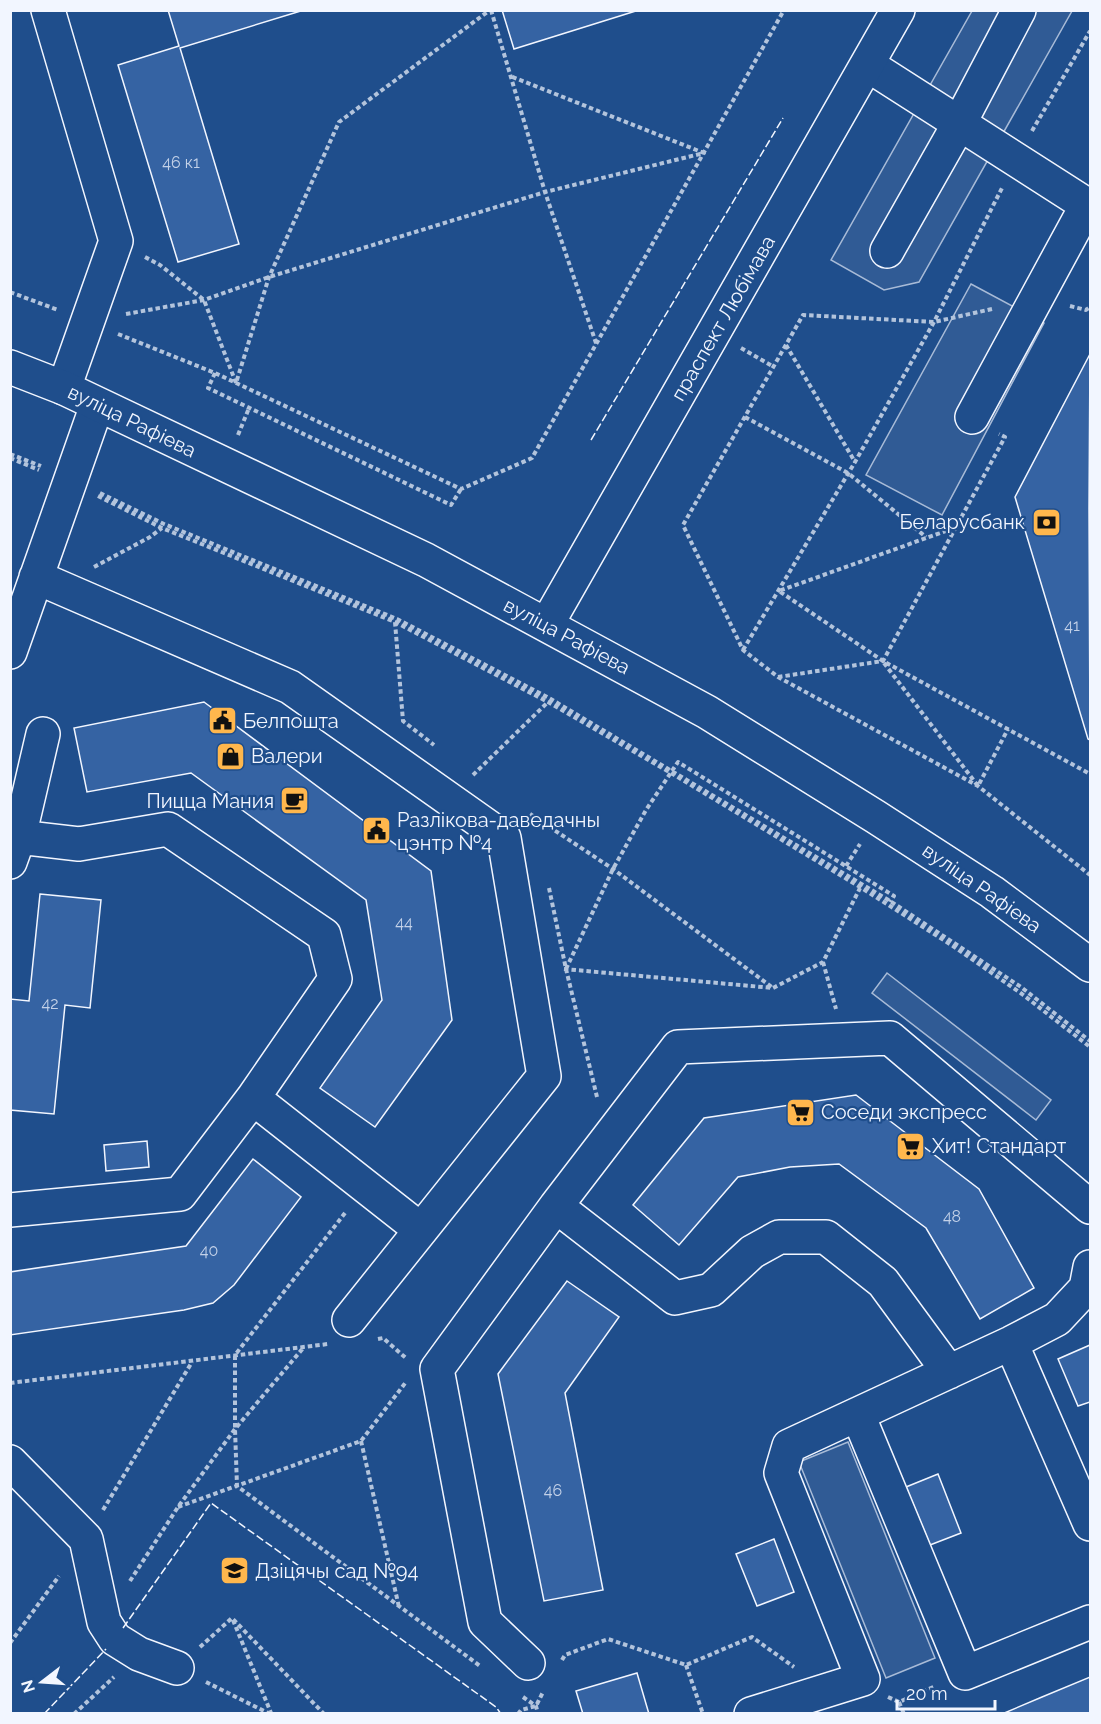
<svg xmlns="http://www.w3.org/2000/svg" width="1101" height="1724" font-family="Raleway,sans-serif">
	<style>
		.built { fill: #305b95; stroke: #a8bbd7; stroke-width: 1.5 }
		.building { fill: #3563a3; stroke: #f2f6ff; stroke-width: 1.5 }
		.lines { fill: none; stroke-linecap: round; stroke-linejoin: round }
		.minor-casing { stroke: #f2f6ff; stroke-width: 36 }
		.major-casing { stroke: #f2f6ff; stroke-width: 36 }
		.path { stroke: #b3c4dc; stroke-width: 4; stroke-dasharray: 4.5 3; stroke-linecap: butt }
		.minor { stroke: #1f4e8c; stroke-width: 33 }
		.major { stroke: #1f4e8c; stroke-width: 33 }
		.fence { stroke: #f2f6ff; stroke-width: 1.5; stroke-dasharray: 8 3; stroke-linecap: butt }
		.labels { text-anchor: middle; dominant-baseline: central; stroke-width: 4.5; stroke-linejoin: round; paint-order: stroke }
		.number-label { font-size: 16px; fill: #c3d1e8 }
		.street-label { font-size: 20px; fill: #f2f6ff; stroke: #1f4e8c }
		.poi-label { font-size: 20px; fill: #f2f6ff; stroke: #1f4e8c; text-anchor: start }
	</style>
	<rect width="100%" height="100%" fill="#1f4e8c"/>
	<path class="built" d="M972,11H1072L919,282L884,290L831,260Z
		M971,284L1044,323L942,515L866,475Z
		M887,973L1051,1100L1036,1120L872,993Z
		M848,1442L935,1658L886,1678L799,1462Z"/>
	<path class="building" d="M168,10H304L180,48L239,244L178,262L118,65L179,46Z
		M502,10H639L514,49Z
		M1090,354L1089,508L1090,740L1088,739L1015,497Z
		M204,702L431,871L452,1020L375,1127L320,1088L382,1000L366,900L191,773L87,792L74,728Z
		M40,894L101,900L90,1008L65,1005L54,1114L10,1110V999L29,1001Z
		M856,1095L979,1189L1034,1288L980,1319L926,1228L839,1164L790,1167L738,1177L679,1245L633,1205L704,1118Z
		M147,1141L149,1167L106,1171L104,1145Z
		M253,1159L301,1197L234,1285L213,1303L184,1310L10,1335V1272L186,1246Z
		M567,1281L619,1317L565,1393L603,1590L544,1601L498,1374Z
		M1090,1345V1402L1078,1406L1058,1359Z
		M938,1474L961,1533L930,1545L906,1487Z
		M774,1539L794,1592L757,1606L736,1554Z
		M637,1673L649,1714H583L576,1691Z
		M1090,1677V1714H1002L1042,1697Z"/>
	<g class="lines">
		<defs>
			<path id="minor" d="M48,10L116,241L64,388
				M868,65L1090,207
				M887,251L959,124L1019,10
				M972,417L1087,205
				M36,577L290,687L504,838L544,1076L349,1320
				M10,652L97,405
				M10,836L79,844L168,829L324,935L335,979L253,1098L180,1194L10,1210
				M10,862L19,837L43,734
				M253,1098L421,1230
				M1011,1343L1090,1524
				M949,1372L883,1282L826,1237H779L752,1252L711,1290L675,1298L556,1206L678,1047L890,1038L1090,1207
				M858,1415L965,1673L1090,1622
				M10,1462L86,1539L104,1622L115,1639L139,1654L177,1668
				M528,1663L485,1622L437,1369L556,1206
				M751,1714L863,1679L781,1473L789,1446L1011,1343L1057,1319L1086,1288L1090,1267"/>
			<path id="major" d="M10,367L64,388L426,560L707,712L876,817L992,892L1090,965
				M547,624L898,10"/>
		</defs>
		<use href="#minor" class="minor-casing"/>
		<use href="#major" class="major-casing"/>
		<path class="path" d="M491,10L545,192L596,343
			M1032,131L1090,31
			M145,257L160,265L204,300L236,383L269,277L339,122L490,10
			M10,292L58,310
			M1070,306L1086,310L1090,307
			M992,309L934,322L803,315L683,525L743,650L778,677L978,786L1090,875
			M126,314L204,300L269,277L545,192L704,153L510,76
			M118,334L215,373L461,489L532,458L784,10
			M786,345L855,462
			M741,348L774,367
			M215,373L208,388L451,505L461,489
			M745,417L848,473L926,537
			M238,435L249,408
			M10,454L41,466
			M10,458L39,470
			M100,493L164,524L397,619L549,698L890,901L1021,987L1090,1041
			M98,496L162,528L395,622L548,702L671,773L860,887L953,946L1022,994L1090,1047
			M954,528L779,591L883,661L1090,774
			M94,567L150,537L162,528
			M395,622L403,721L434,745
			M743,650L855,462L934,322L1002,188
			M884,663L978,786L1008,729
			M778,677L883,661L1005,437L999,434
			M473,775L548,702
			M530,814L613,869L773,988
			M846,866L860,844
			M549,888L566,969L597,1097
			M823,962L836,1009
			M564,969L773,988L823,962L860,888
			M566,969L613,869L646,810L678,762L894,896L890,902
			M345,1213L235,1355V1429L237,1486L480,1666
			M378,1339L383,1338L407,1359
			M10,1383L328,1344
			M361,1441L399,1607
			M178,1507L361,1441L406,1382
			M103,1510L192,1362
			M130,1581L178,1507L235,1429L304,1347
			M233,1620L271,1713
			M10,1643L59,1576
			M200,1647L232,1618L324,1714
			M562,1660L565,1655L608,1639L686,1665L752,1637L794,1667
			M686,1665L703,1714
			M206,1682L270,1714
			M523,1697L536,1706L538,1714
			M888,1697L899,1702L936,1686
			M899,1702L904,1714
			M74,1714L114,1677
			M518,1714L521,1710L536,1706L543,1692"/>
		<use href="#minor" class="minor"/>
		<use href="#major" class="major"/>
		<path class="fence" d="M591,440L783,118
			M123,1628L211,1503L496,1707L501,1714
			M44,1714L106,1649"/>
	</g>
	<defs>
		<symbol id="bank-square" viewBox="-11 -11 22 22"><rect x="-9" y="-9" width="18" height="18" rx="4" fill="#ffb74d" stroke="#1f4e8c"/><path d="M-6-4H6V4H-6ZM0-2.3a2.3 2.3 0 1 0 0 4.6a2.3 2.3 0 1 0 0-4.6Z" fill="#111"/></symbol>
		<symbol id="civic-square" viewBox="-11 -11 22 22"><rect x="-9" y="-9" width="18" height="18" rx="4" fill="#ffb74d" stroke="#1f4e8c"/><path d="M-.6-6.5H3V-4.5H.6V-3L4-1V1h2V6H-6V1h2V-1L-.6-3ZM-1.2 2.5V6h2.4V2.5Z" fill="#111"/></symbol>
		<symbol id="shop-square" viewBox="-11 -11 22 22"><rect x="-9" y="-9" width="18" height="18" rx="4" fill="#ffb74d" stroke="#1f4e8c"/><path d="M-5-2.5h2.3a2.7 3.5 0 0 1 5.4 0H5L5.5 6h-11ZM-1.5-2.5h3a1.5 2.3 0 0 0-3 0Z" fill="#111"/></symbol>
		<symbol id="cafe-square" viewBox="-11 -11 22 22"><rect x="-9" y="-9" width="18" height="18" rx="4" fill="#ffb74d" stroke="#1f4e8c"/><path d="M-5.5-4.5H6V0H3Q3 3.5 0 3.5H-2.5Q-5.5 3.5-5.5 0ZM3-3.2v2h1.7v-2ZM-6 4.5H4V6H-6Z" fill="#111"/></symbol>
		<symbol id="supermarket-square" viewBox="-11 -11 22 22"><rect x="-9" y="-9" width="18" height="18" rx="4" fill="#ffb74d" stroke="#1f4e8c"/><path d="M-6-5.5h2.5l.6 2H6L4.5 2H-2.5L-4.4-4H-6ZM-1.5 3.2a1.3 1.3 0 1 0 .1 0ZM3 3.2a1.3 1.3 0 1 0 .1 0Z" fill="#111"/></symbol>
		<symbol id="school-square" viewBox="-11 -11 22 22"><rect x="-9" y="-9" width="18" height="18" rx="4" fill="#ffb74d" stroke="#1f4e8c"/><path d="M0-5L7-2L0 1L-7-2ZM-4 1L0 2.5L4 1V4Q0 6-4 4Z" fill="#111"/></symbol>
	</defs>
	<g fill-rule="evenodd">
		<use href="#bank-square" x="1030" y="506" width="33" height="33"/>
		<use href="#civic-square" x="206" y="704" width="33" height="33"/>
		<use href="#shop-square" x="214" y="740" width="33" height="33"/>
		<use href="#cafe-square" x="278" y="784" width="33" height="33"/>
		<use href="#civic-square" x="360" y="814" width="33" height="33"/>
		<use href="#supermarket-square" x="784" y="1096" width="33" height="33"/>
		<use href="#supermarket-square" x="894" y="1130" width="33" height="33"/>
		<use href="#school-square" x="218" y="1554" width="33" height="33"/>
	</g>
	<g class="labels">
		<g class="number-label">
			<text x="181" y="162">46 к1</text>
			<text x="1072" y="625">41</text>
			<text x="404" y="922">44</text>
			<text x="50" y="1003">42</text>
			<text x="952" y="1216">48</text>
			<text x="209" y="1250">40</text>
			<text x="553" y="1490">46</text>
		</g>
		<g class="street-label">
			<text transform="translate(723 318) rotate(-60)">праспект Любімава</text>
			<text transform="translate(132 421) rotate(26)">вуліца Рафіева</text>
			<text transform="translate(567 636) rotate(28)">вуліца Рафіева</text>
			<text transform="translate(982 888) rotate(35)">вуліца Рафіева</text>
		</g>
		<g class="poi-label">
			<text x="1025" y="522" text-anchor="end">Беларусбанк</text>
			<text x="243" y="721">Белпошта</text>
			<text x="251" y="756">Валери</text>
			<text x="274" y="801" text-anchor="end">Пицца Мания</text>
			<text x="397" y="820">Разлікова-даведачны<tspan x="397" dy="23">цэнтр №4</tspan></text>
			<text x="821" y="1112">Соседи экспресс</text>
			<text x="932" y="1146">Хит! Стандарт</text>
			<text x="255" y="1571">Дзіцячы сад №94</text>
		</g>
	</g>
	<rect width="1101" height="1724" fill="none" stroke="#f2f6ff" stroke-width="24"/>
	<g transform="translate(42 1682) rotate(253)" stroke="#1f4e8c" stroke-width="4.5" paint-order="stroke">
	<path d="M0-4.5L10 22L0 15L-10 22Z" fill="#f2f6ff"/>
	<text y="-9" font-size="16" font-weight="bold" text-anchor="middle" fill="#f2f6ff">N</text>
	</g>
	<path d="M897 1700v9h98v-9" fill="none" stroke="#f2f6ff" stroke-width="3"/>
	<text x="906" y="1700" font-size="18" fill="#f2f6ff" stroke="#1f4e8c" stroke-width="4.5" paint-order="stroke">20 m</text>
</svg>
